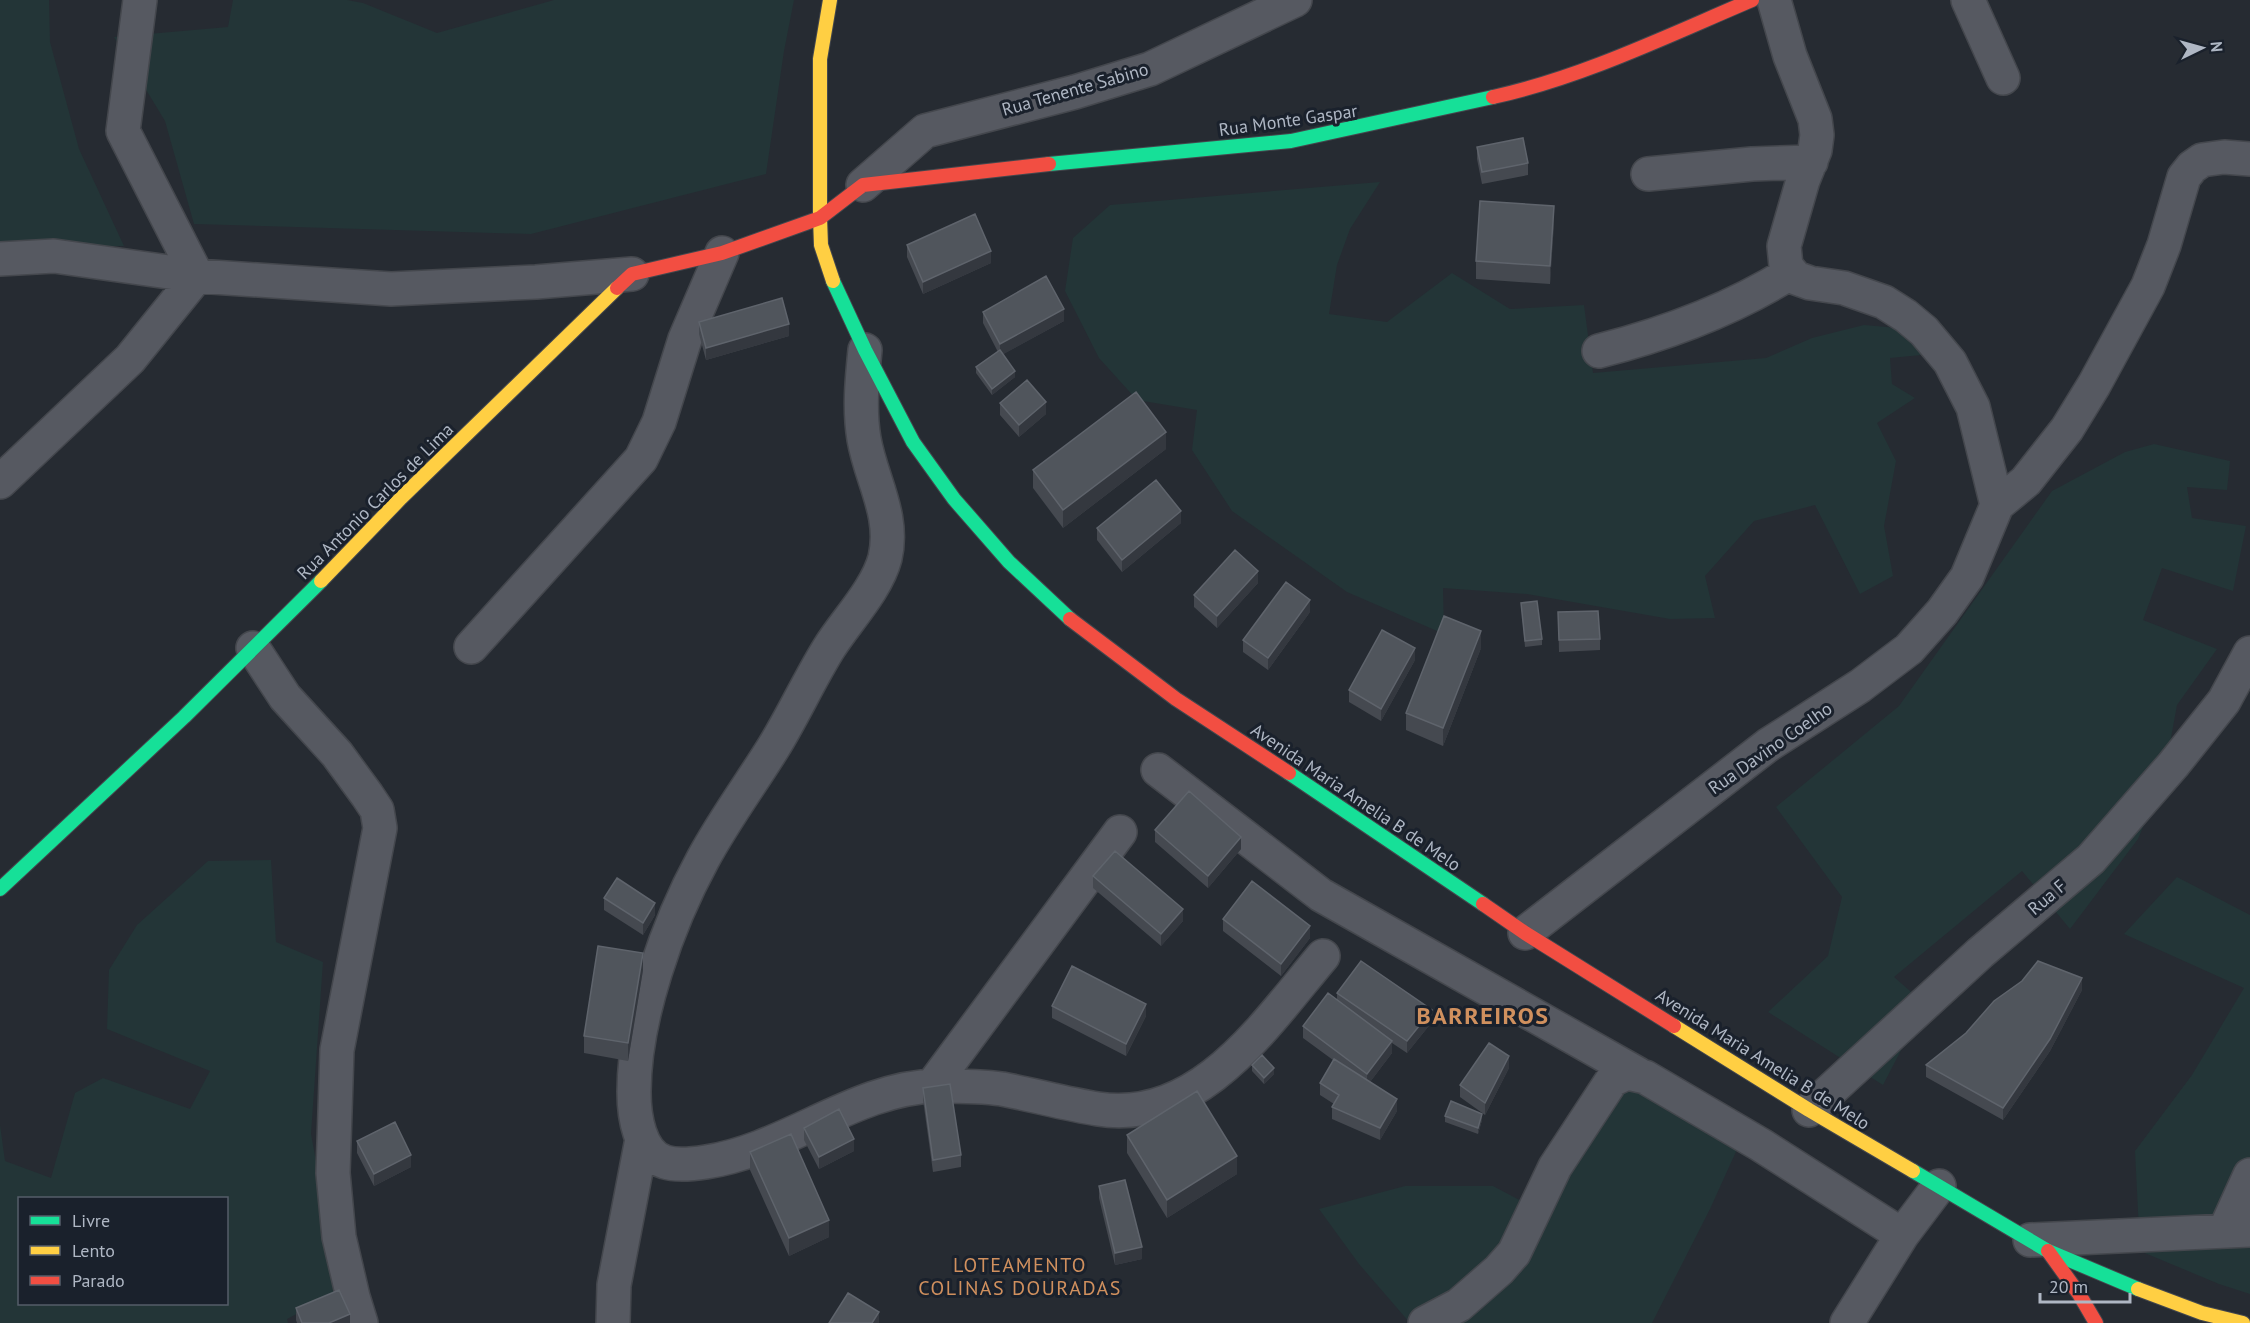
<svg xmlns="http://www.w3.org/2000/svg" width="2250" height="1323" font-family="'PT Sans',sans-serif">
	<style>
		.green { fill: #233537; fill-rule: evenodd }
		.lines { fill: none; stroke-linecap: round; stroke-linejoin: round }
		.street-casing { stroke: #44474d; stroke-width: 36 }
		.fast-casing { stroke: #44474d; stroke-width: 16 }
		.slow-casing { stroke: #44474d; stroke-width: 16 }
		.jam-casing { stroke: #44474d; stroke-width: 16 }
		.street { stroke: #565961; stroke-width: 33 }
		.fast { stroke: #16e098; stroke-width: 14 }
		.slow { stroke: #ffcf43; stroke-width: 14 }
		.jam { stroke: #f24e42; stroke-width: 14 }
		.wall { fill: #454950 }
		.shaded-wall { fill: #34383f }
		.building { fill: #50555c; stroke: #5f646c; stroke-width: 1.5 }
		.labels { text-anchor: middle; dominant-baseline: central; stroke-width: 6; stroke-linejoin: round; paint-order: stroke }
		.street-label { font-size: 18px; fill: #afb7c4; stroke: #1a212c }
		.neighbourhood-label { font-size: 20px; letter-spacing: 1.5px; fill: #d0905e; stroke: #1a212c }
		.district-label { font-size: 24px; font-weight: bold; letter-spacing: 1.5px; fill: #d0905e; stroke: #1a212c }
	</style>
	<rect width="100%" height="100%" fill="#262b32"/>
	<path class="green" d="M0,0H49L50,42L79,149L124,246L0,248Z
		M233,0H347L363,3L437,33L554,0H794L784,51L766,174L531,234L194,224L165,121L114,37L228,27Z
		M1380,182L1350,229L1337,265L1329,314L1387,322L1452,273L1510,309L1584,305L1593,373L1766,358L1812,338L1864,325L1898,328L1932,354L1890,358L1892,384L1915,398L1877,423L1896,461L1884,526L1893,576L1860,594L1815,505L1754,521L1705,576L1715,618L1670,619L1527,594L1443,588L1444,634L1347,592L1232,511L1192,450L1197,410L1137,400L1099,358L1065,291L1073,238L1110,205Z
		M2154,444L2230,461L2227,490L2187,487L2192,518L2246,526L2233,591L2162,568L2143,620L2217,649L2177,705L2164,776L2138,839L2070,929L2022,871L1894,977L1925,1004L1883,1085L1768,1012L1828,956L1842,897L1776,807L1899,706L2052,491L2125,452Z
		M271,860L276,942L323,962L311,1134L340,1291L287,1319L288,1323H0V1125L5,1161L51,1178L75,1093L103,1078L190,1109L210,1071L107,1029L109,970L137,925L208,861ZM20,1198H226V1304H20Z
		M2177,877L2250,915V1294L2219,1284L2140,1251L2135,1151L2192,1075L2244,988L2124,934Z
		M1628,1080L1739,1145L1710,1209L1652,1323H1410L1359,1264L1319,1209L1405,1186H1493L1544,1213Z"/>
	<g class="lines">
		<defs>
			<path id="street" d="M1968,0L2003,78
				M1648,174L1752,164L1811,162
				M863,185L925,131L1075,92L1150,69L1295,0
				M0,259L54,256L197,276L391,289L536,282L632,274
				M865,350C862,380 859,409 864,439C871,480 895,515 885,558C877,589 846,621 829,648C809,680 793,716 773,748C750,785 724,820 703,859C668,923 634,1018 634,1092C634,1115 639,1154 665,1162C677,1166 693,1164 706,1162C787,1150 856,1087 937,1086C959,1086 981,1086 1002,1089C1034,1095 1066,1104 1098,1109C1200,1125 1266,1023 1323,956
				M1599,351C1666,334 1731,310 1790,273
				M0,482L130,359L197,276L123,131L140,0
				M1997,505L2026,481L2067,429L2094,385L2148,286L2164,245L2184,177L2192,167L2202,160L2224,157L2250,159
				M471,647L641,459L659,422L685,339L722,253
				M253,648L285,697L337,754L367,795L377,810L380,828L337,1050L333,1173L339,1237L353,1297L361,1323
				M1158,770L1321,895L1638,1074
				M1525,933L1768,745L1860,686L1909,649L1942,612L1967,577L1997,505L1973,407L1950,362L1924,331L1906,316L1884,302L1844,288L1810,283L1796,278L1786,266L1784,246L1803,180L1815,150L1817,135L1815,119L1790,56L1774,0
				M932,1086L1120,832
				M1809,1110L1980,953L2091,859L2173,765L2224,701L2250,653
				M2225,1230L2250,1175
				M2030,1240L2250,1230
				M613,1323L614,1285L642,1139
				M1425,1323L1459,1305L1499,1270L1514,1253L1555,1167L1612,1080L1627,1073L1645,1077L1761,1145L1902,1235
				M1847,1323L1902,1235L1939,1186"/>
			<path id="fast" d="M1049,164L1291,141L1493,97
				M833,281L865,350L913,442L954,499L1009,562L1070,619
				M1289,773L1483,904
				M0,889L184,717L321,581
				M1913,1171L2048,1251L2138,1289"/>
			<path id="slow" d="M830,0L820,59V218L821,245L833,281
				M321,581L401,498L617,288
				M1674,1026L1809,1110L1913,1171
				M2138,1289L2202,1313L2243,1323"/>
			<path id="jam" d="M1493,97C1583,77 1667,36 1752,0
				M617,288L632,274L722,253L820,218L863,185L1049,164
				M1070,619L1176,699L1289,773
				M1483,904L1525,933L1674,1026
				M2048,1251L2079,1294L2096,1323"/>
		</defs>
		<use href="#street" class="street-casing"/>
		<use href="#fast" class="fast-casing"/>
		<use href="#slow" class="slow-casing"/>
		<use href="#jam" class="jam-casing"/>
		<use href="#street" class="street"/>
		<use href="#fast" class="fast"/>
		<use href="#slow" class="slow"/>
		<use href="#jam" class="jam"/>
	</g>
	<path class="wall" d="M1477,147L1528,163V175L1482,184L1477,159Z
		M1554,223L1550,284L1476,279V261Z
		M907,245L991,263L923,294L907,257Z
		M983,312L1064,321L1003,354L1015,377L992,395L976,373V367L998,352L983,323Z
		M699,322L789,336L706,360L699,334Z
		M1000,403L1046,414L1019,437L1000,415Z
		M1166,449L1063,528L1033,488V470Z
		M1181,523L1122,572L1097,540V528Z
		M1258,583L1217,628L1194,607V595Z
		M1521,603L1542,639V645L1525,647Z
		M1310,612L1268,670L1243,652V640Z
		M1558,612L1600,639V650L1559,652Z
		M1481,648L1443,746L1406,730V713Z
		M1415,660L1381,721L1349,702V690Z
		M1155,830L1241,849L1208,888L1155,842Z
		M1093,876L1183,921L1161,946L1093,888Z
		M604,898L655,915L643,935L604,910Z
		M1223,919L1310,938L1281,976L1223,931Z
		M643,970L628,1061L584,1053V1036Z
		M2082,990L2050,1051L2003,1120L1926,1077V1065Z
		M1337,993L1432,1022L1407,1053L1392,1043V1053L1370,1082L1397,1111L1380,1140L1332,1119V1107L1334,1104L1320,1095V1083L1333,1060L1303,1038V1026L1337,1000Z
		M1052,1006L1146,1016L1126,1056L1052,1018Z
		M1252,1065L1274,1074L1264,1084L1252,1071Z
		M1509,1068L1485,1115L1460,1097V1085Z
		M923,1088L961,1155V1167L933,1172L923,1100Z
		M1445,1116L1482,1120L1478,1134L1445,1122Z
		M804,1128L854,1151L819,1169L804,1140Z
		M1127,1135L1237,1174L1167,1218L1127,1153Z
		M357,1141L411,1167L374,1186L357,1153Z
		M750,1152L829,1237L789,1256L750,1170Z
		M1099,1186L1142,1259L1115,1265L1099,1198Z
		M296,1308L350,1323H297L296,1320Z"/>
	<path class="shaded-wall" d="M1554,206V223L1550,284V266Z
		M991,251V263L923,294V282Z
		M1064,309V321L1000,356V344Z
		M789,324V336L706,360V348Z
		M1015,371V377L992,395V389Z
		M1046,402V414L1019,437V425Z
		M1166,432V449L1063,528V510Z
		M1181,511V523L1122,572V560Z
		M1258,571V583L1217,628V616Z
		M1310,600V612L1268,670V658Z
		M1481,631V648L1443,746V728Z
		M1415,648V660L1381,721V709Z
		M1241,837V849L1208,888V876Z
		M655,903V915L643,935V923Z
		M1183,909V921L1161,946V934Z
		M1310,926V938L1281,976V964Z
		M643,953V970L628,1061V1043Z
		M2082,978V990L2050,1051L2003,1120V1108Z
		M1146,1004V1016L1126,1056V1044Z
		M1432,1010V1022L1407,1053V1041Z
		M1392,1041V1053L1367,1086V1074Z
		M1509,1056V1068L1485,1115V1103Z
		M1274,1068V1074L1264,1084V1078Z
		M1397,1099V1111L1380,1140V1128Z
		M1482,1114V1120L1478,1134V1128Z
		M854,1139V1151L819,1169V1157Z
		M411,1155V1167L374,1186V1174Z
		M1237,1156V1174L1167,1218V1200Z
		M829,1220V1237L789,1256V1238Z
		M1142,1247V1259L1115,1265V1253Z
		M879,1312V1323H872Z
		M350,1314V1323H329Z"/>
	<path class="building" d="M1523,138L1528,163L1482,172L1477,147Z
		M1480,201L1554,206L1550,266L1476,261Z
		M975,214L991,251L923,282L907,245Z
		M1046,276L1064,309L1000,344L983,312Z
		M782,298L789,324L706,348L699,322Z
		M1000,350L1015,371L992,389L976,367Z
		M1027,380L1046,402L1019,425L1000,403Z
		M1136,392L1166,432L1063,510L1033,470Z
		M1156,480L1181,511L1122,560L1097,528Z
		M1235,550L1258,571L1217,616L1194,595Z
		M1286,582L1310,600L1268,658L1243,640Z
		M1537,601L1542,639L1525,641L1521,603Z
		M1598,611L1600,639L1559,640L1558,612Z
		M1444,616L1481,631L1443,728L1406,713Z
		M1382,630L1415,648L1381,709L1349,690Z
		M1189,791L1241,837L1208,876L1155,830Z
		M1115,851L1183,909L1161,934L1093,876Z
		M617,878L655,903L643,923L604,898Z
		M1252,881L1310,926L1281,964L1223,919Z
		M598,946L643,953L628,1043L584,1036Z
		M1361,961L1432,1010L1407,1041L1337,993Z
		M2038,961L2082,978L2050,1039L2003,1108L1926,1065L1966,1033L1994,1001L2022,981Z
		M1072,966L1146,1004L1126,1044L1052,1006Z
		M1328,993L1392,1041L1367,1074L1303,1026Z
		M1489,1043L1509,1056L1485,1103L1460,1085Z
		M1262,1055L1274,1068L1264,1078L1252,1065Z
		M1334,1059L1397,1099L1380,1128L1332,1107L1339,1095L1320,1083Z
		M950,1084L961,1155L933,1160L923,1088Z
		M1197,1091L1237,1156L1167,1200L1127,1135Z
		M1451,1101L1482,1114L1478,1128L1445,1116Z
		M839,1109L854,1139L819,1157L804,1128Z
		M395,1122L411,1155L374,1174L357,1141Z
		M791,1134L829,1220L789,1238L750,1152Z
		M1125,1180L1142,1247L1115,1253L1099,1186Z
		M339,1290L350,1314L329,1323H302L296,1308Z
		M848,1293L879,1312L872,1323H829Z"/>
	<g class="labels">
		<g class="street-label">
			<text transform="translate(1075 89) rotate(-16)">Rua Tenente Sabino</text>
			<text transform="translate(1288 120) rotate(-8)">Rua Monte Gaspar</text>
			<text transform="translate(375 501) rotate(-45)">Rua Antonio Carlos de Lima</text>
			<text transform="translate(1770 748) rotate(-35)">Rua Davino Coelho</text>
			<text transform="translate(1356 797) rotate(34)">Avenida Maria Amelia B de Melo</text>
			<text transform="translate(2047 897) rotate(-40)">Rua F</text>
			<text transform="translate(1763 1059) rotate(32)">Avenida Maria Amelia B de Melo</text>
		</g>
		<g class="neighbourhood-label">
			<text x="1020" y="1265">LOTEAMENTO<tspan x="1020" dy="23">COLINAS DOURADAS</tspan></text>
		</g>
		<g class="district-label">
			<text x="1483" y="1015">BARREIROS</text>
		</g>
	</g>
	<rect x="18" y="1197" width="210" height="108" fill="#1a212c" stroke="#565d69" stroke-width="1.5"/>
	<rect x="30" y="1216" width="30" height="9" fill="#16e098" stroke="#565d69" stroke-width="1.5"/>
	<text x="72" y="1227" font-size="18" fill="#afb7c4">Livre</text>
	<rect x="30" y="1246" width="30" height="9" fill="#ffcf43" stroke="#565d69" stroke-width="1.5"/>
	<text x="72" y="1257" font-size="18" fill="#afb7c4">Lento</text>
	<rect x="30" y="1276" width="30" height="9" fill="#f24e42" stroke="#565d69" stroke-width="1.5"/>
	<text x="72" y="1287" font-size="18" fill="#afb7c4">Parado</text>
	<g transform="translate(2202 48) rotate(85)" stroke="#1a212c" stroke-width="4.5" paint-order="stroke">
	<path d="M0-4.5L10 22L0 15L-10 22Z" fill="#afb7c4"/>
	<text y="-9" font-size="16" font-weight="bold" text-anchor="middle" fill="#afb7c4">N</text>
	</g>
	<path d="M2040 1293v9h90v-9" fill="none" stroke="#afb7c4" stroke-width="3"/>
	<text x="2049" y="1293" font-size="18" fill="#afb7c4" stroke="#1a212c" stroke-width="4.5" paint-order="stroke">20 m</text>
</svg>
